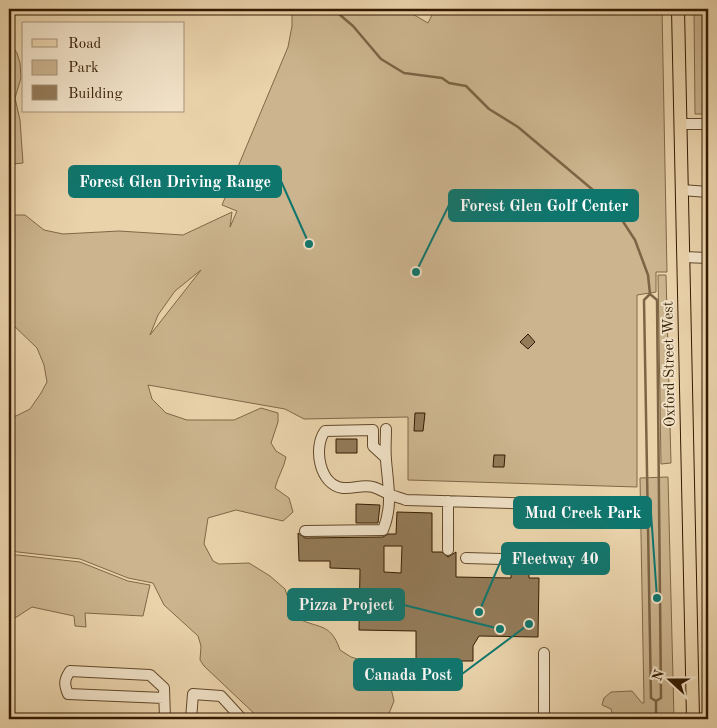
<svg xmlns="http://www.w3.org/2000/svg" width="717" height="728" font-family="'Old Standard TT',serif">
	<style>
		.green { fill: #cbb48e; stroke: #806847; fill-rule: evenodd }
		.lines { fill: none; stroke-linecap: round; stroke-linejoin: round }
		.stream { stroke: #7c6444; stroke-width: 2.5 }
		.building { fill: #937b59; stroke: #341b00; fill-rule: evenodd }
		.minor-casing { stroke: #62492b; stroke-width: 12 }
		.major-casing { stroke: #341b00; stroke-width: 14 }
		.minor { stroke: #f1e2c8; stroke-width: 10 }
		.major { stroke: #ead3ab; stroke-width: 12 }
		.labels { text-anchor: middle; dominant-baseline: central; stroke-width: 4; stroke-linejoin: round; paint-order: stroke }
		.street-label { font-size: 15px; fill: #341b00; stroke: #f1e2c8 }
		.leader { fill: none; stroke: #0f766e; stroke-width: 2 }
		.callout-dot { fill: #0f766e; stroke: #f1e2c8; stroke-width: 2 }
		.callout { fill: #0f766e; stroke: #0f766e; stroke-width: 2 }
		.callout-label { font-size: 16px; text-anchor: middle; font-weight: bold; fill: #fff }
	</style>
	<rect width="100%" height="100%" fill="#ead3ab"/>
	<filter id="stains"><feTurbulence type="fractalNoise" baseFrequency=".004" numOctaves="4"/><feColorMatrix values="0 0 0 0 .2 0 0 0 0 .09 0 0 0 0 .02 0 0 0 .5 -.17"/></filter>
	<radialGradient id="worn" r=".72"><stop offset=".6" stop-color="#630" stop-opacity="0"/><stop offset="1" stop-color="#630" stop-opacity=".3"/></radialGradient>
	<path class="green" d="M292,9H404L428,23L435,9H662L667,272H656V292L637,295V487L408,480V417L304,419L285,409L148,385L152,399L166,413L187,420H234L261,408L278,413V422L271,443L276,451L286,457C284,468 278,476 275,488L289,498L293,512L283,521L236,510L208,518L204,544L213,561L219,564L249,563L270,576L285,589L294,616C316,630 330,620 340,650L351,657L386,668L394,701L388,716L389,719H260L204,666L200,660L201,646L198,636L164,605L153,583L128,578L80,559L9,551V417L16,416L30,409L41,393L47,382L44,365L37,348L9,321V42L17,53L20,63L21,78L15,98L20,120L23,163L13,164L11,192L13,215H25L44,230L63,234L119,231L183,235L232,212L230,227L237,211L222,205L288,47L292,26ZM201,270L150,335L158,315L175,291Z
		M694,9H708V114H695Z
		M658,275H666L671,463L661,464Z
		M705,403H708V571Z
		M668,477L674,719H614L611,709L602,705L604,698L611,692L632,691L642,703H644L640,478Z
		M9,555H18L80,562L128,581L150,585L143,616L85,613L86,627L75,626L74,616L32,607L15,618L9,621Z"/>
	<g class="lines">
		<path class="stream" d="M333,9L353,26L381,59L404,73L442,78L449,83L466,86L489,109L518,127L593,190L622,220L635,240L648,275L650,294L657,300L661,698L656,701V719
			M650,294L644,300L651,698L656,701"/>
	</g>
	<path class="building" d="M528,334L535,342L528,349L520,342Z
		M415,413H425L423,431H414Z
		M336,439H357V453H336Z
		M494,455H505L504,467H493Z
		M356,504L380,505L378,523H356Z
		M397,512L432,513V552H442L448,557L456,552V577L511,578V571L529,572V578H539L538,637L479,636L473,646V661H416V631L359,630L360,569L330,568V561H299L298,533L305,538L383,537L388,534H396ZM384,546H402L401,573L384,572Z"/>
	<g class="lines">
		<defs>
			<path id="minor" d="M681,124H708
				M682,190L708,192
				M684,257L708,258
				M386,458L373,446V430L325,431C313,447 319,485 343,488C353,489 363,484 373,487C380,489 385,493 391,495C396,497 401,498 406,500L547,504
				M305,531L383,530C393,506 388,485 386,460C385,450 386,439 386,429
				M448,550V501
				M466,558L542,560
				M164,698L68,694C64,684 64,680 70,671L150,675L164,688L165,719
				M191,719L193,694L221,696L242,719
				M544,719V653"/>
			<path id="major" d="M678,9L693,719"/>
		</defs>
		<use href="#minor" class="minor-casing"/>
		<use href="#major" class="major-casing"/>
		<use href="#minor" class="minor"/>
		<use href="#major" class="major"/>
	</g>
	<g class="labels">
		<g class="street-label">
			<text transform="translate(670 364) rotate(-91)">Oxford Street West</text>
		</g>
	</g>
	<path class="leader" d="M309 244L281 181M416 272L449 205M657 598L651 513M479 612L502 558M500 629L404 605M529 624L462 674"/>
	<g class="callout-dot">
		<circle cx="309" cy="244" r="5"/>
		<circle cx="416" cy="272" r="5"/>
		<circle cx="657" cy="598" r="5"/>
		<circle cx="479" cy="612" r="5"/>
		<circle cx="500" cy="629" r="5"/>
		<circle cx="529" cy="624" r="5"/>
	</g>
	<g class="callout">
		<rect x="69" y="166" width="212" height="31" rx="5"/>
		<rect x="449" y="190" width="189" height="31" rx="5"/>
		<rect x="514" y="497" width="137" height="31" rx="5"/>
		<rect x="502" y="543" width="107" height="31" rx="5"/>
		<rect x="288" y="589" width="116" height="31" rx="5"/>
		<rect x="354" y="659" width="108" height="31" rx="5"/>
	</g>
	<g class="callout-label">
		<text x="175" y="187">Forest Glen Driving Range</text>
		<text x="544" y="211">Forest Glen Golf Center</text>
		<text x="583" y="518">Mud Creek Park</text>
		<text x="555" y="564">Fleetway 40</text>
		<text x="346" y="610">Pizza Project</text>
		<text x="408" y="680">Canada Post</text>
	</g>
	<rect width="717" height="728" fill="none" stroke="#ead3ab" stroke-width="30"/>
	<rect x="10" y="10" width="697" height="708" fill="none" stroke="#341b00" stroke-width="2.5"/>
	<rect x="15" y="15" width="687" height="698" fill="none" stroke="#341b00"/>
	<rect x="22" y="22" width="162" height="90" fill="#f1e2c8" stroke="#a59278"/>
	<rect x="32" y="39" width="25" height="8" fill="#ead3ab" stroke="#a59278"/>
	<text x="68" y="48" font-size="15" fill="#341b00">Road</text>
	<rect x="32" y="60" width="25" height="15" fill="#cbb48e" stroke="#a59278"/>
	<text x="68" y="72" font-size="15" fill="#341b00">Park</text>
	<rect x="32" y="85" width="25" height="15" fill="#937b59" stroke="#a59278"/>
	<text x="68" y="98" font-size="15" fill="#341b00">Building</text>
	<g transform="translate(670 680) rotate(291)" stroke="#f1e2c8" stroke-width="4" paint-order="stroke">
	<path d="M0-4L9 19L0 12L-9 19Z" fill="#341b00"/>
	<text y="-8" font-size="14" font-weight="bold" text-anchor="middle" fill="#341b00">N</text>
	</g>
	<rect width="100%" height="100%" filter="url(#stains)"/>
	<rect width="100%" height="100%" fill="url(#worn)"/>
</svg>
